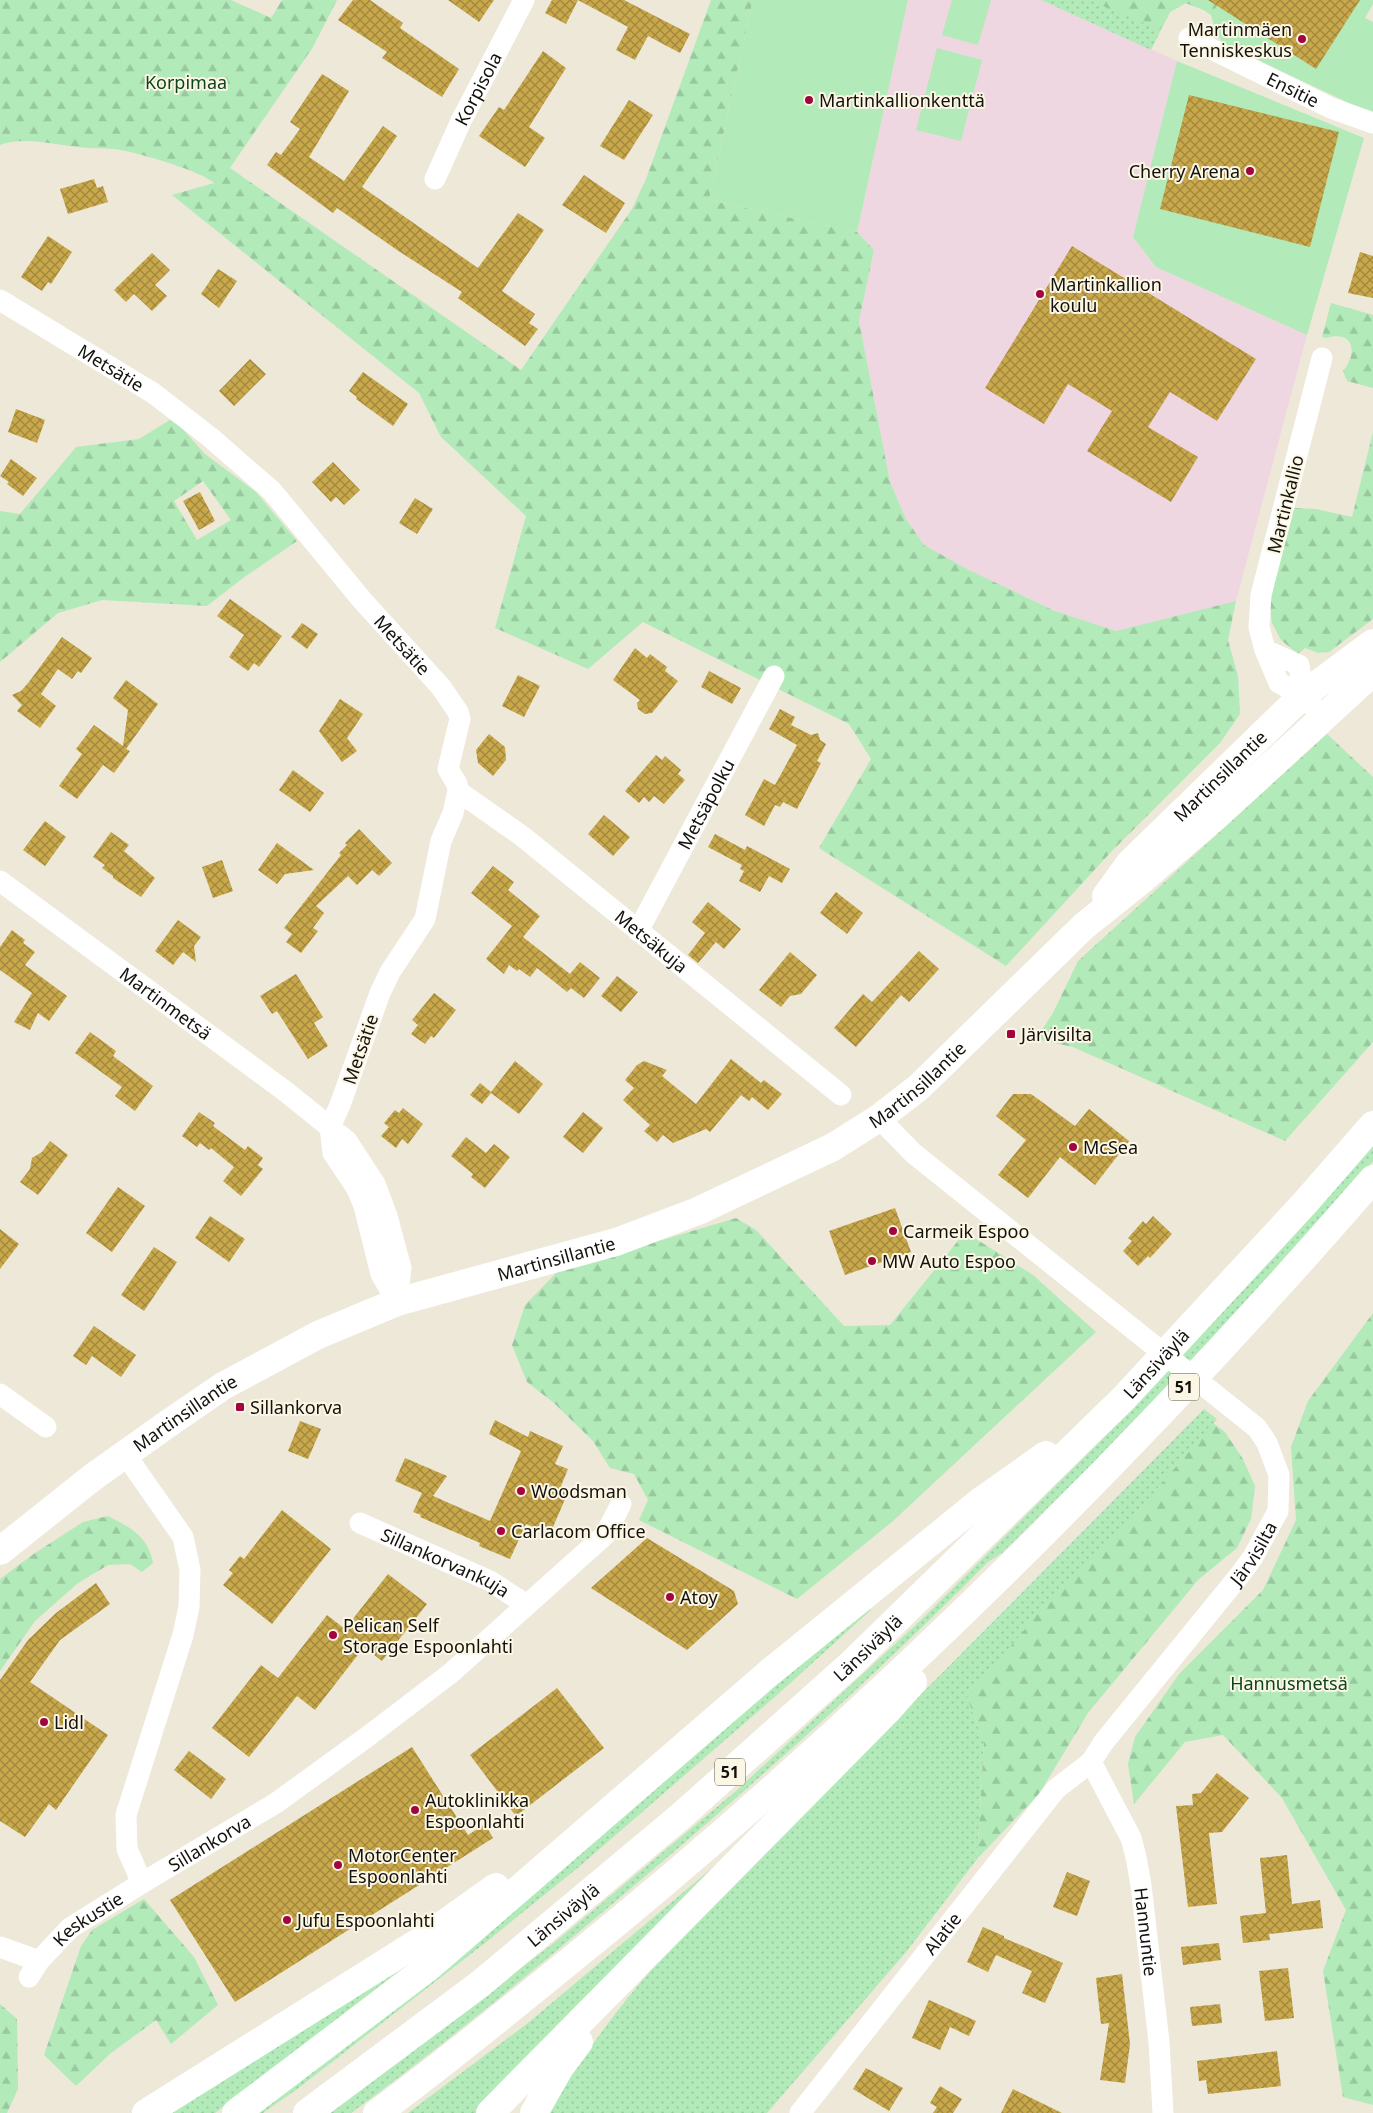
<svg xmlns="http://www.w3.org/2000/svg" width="1373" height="2113" font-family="'Noto Sans',sans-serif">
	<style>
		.education { fill: #efd7e1 }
		.green { fill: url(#green-dots) }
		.forest { fill: url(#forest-firs); fill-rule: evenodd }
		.pitch { fill: #b2eab9 }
		.building { fill: url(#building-cross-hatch) }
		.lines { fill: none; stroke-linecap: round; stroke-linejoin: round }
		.minor { stroke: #fff; stroke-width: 21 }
		.major { stroke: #fff; stroke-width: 28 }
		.highway { stroke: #fff; stroke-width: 28 }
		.poi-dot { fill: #a2053e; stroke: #fcf6e5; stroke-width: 2 }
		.labels { text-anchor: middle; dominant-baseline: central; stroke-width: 4; stroke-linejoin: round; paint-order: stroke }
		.shield { fill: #fcf6e5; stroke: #59564d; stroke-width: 1 }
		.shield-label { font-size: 16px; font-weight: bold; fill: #13110c }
		.poi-label { font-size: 18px; fill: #13110c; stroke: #fcf6e5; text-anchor: start }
		.park-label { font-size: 18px; fill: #0c441c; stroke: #fcf6e5 }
		.street-label { font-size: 18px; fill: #13110c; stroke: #fcf6e5 }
	</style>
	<defs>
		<pattern id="green-dots" width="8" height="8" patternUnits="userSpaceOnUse" patternTransform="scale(1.25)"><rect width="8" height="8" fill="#b2eab9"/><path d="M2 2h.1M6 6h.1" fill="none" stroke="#98c89e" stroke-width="1.8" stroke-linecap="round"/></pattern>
		<pattern id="forest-firs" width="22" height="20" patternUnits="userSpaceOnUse" patternTransform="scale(1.25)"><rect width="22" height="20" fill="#b2eab9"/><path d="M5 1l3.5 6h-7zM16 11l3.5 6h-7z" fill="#98c89e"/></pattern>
		<pattern id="building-cross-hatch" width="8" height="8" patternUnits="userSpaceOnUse" patternTransform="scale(1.25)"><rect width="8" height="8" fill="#c8a84b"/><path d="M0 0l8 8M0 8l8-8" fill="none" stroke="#a1873d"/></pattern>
	</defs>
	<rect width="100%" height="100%" fill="#eee8d8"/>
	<path class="education" d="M908,0H1041L1177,61L1133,237L1156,267L1307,335L1236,601L1116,631L1055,611L969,570L924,545L906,519L890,482L859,321L874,250L857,232Z"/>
	<path class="green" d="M1041,0H1221L1211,15L1204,10L1186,3L1170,12L1151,50Z
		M1373,1144V1161L1195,1357L1099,1457L1002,1553L988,1562C870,1682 744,1793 616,1901C529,1974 443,2046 351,2113H330L555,1942L736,1791L921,1620L1113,1428L1274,1257Z
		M1204,1409L1217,1419L1140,1509L967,1698L984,1741L977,1859L907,1951L767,2113H546C579,2062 612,2015 652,1969C833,1780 1020,1596 1204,1409Z
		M871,1608V1610L777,1695L580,1866L485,1943L296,2090L263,2113H248Z
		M730,1853L478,2113H408L528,2023Z
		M421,1954L215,2113H162Z"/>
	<path class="forest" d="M0,0H231L271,18L282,0H337L313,47L230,168L521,370L632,209L646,179L711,0H753L709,200L857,232L874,250L859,321L890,482L906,519L924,545L969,570L1055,611L1116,631L1236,601L1228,640L1238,676L1240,714L1220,743L1111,852L1006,966L819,848L871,759L849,724L643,622L588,669L495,628L526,516L441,437L419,393L172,195L214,183C202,171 133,151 114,149C103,148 91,149 79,147C54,145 24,136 0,145Z
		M1089,0H1221L1211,15L1204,10L1185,3L1170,12L1160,30Z
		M1331,303L1373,315V388L1347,381L1343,371C1358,353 1354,330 1326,338L1322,337Z
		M173,418L205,454L256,492L297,541L243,578L207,606L102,600L58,613L0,662V511L20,514L76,447L139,439ZM203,481L231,520L197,540L174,501Z
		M1373,432V619L1329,652L1318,653L1305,648L1298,654L1281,640L1272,623L1269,599L1291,512L1295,508L1316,509L1352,517Z
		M1327,734L1373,777V1042L1285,1141L1073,1047L1036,1039L1053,1013L1078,961Z
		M736,1218L756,1230L844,1326L890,1325L965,1232L1033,1275L1096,1332L893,1521L797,1599L639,1520L648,1500L634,1474L610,1468L593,1441L554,1403L527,1382L512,1345L525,1305L558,1271Z
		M1373,1313V2105L1343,2097L1323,1971L1346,1910L1282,1798L1223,1735L1185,1742L1134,1804L1128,1764L1135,1737L1179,1674L1263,1590L1296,1520L1291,1447L1308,1401Z
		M1213,1423L1225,1432L1243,1459L1255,1486L1251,1519L1237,1548L1198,1580L1088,1713L1039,1794L977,1859L984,1741L967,1698L1042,1609L1140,1509Z
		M108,1516C131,1528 148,1536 153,1563L142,1572L130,1564L108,1565L78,1583L35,1621L0,1671V1579L35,1553L83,1522Z
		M144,1899L194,1957L218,2005L171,2044L156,2020L111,2053L76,2086L44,2055L81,1946L92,1930Z
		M0,2004L17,2019L18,2089L7,2113H0Z"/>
	<path class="pitch" d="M753,0H908L857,232L709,200Z
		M952,0H991L978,45L942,35Z
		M1221,0H1373V4L1365,18L1373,22V113H1370L1224,44L1216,34L1211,15Z
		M937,48L982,60L961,141L916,130Z
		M1177,61L1364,138L1307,335L1156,267L1133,237Z"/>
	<path class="building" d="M353,0H370L403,23L400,28L459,69L442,97L382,58L387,52L338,20Z
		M448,0H494L479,22Z
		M552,0H624L690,34L680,53L648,36L635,60L616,50L628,27L578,0L566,24L545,13Z
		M1208,0H1360L1316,69Z
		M543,51L566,68L529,127L545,138L525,167L479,136L499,107L504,110Z
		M322,74L349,91L309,157L344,181L383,126L397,136L362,187L478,268L518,213L544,230L502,291L535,314L529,323L538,329L525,346L458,298L462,292L397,250L337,208L333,213L267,165L276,152L281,155L300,129L290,122Z
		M1189,95L1339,132L1310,247L1160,209Z
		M629,100L653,115L624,160L600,146Z
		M584,175L625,203L606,233L562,205Z
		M94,179L97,188L103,186L108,202L68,214L60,189Z
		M48,236L72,252L51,284L48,282L42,291L21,277Z
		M1072,246L1256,359L1217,421L1170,392L1148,427L1198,457L1171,502L1087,451L1112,411L1068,384L1044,424L985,388Z
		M1360,252L1373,256V298L1348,293Z
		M152,253L170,270L155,285L167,296L152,311L134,294L126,302L114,290Z
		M218,269L237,281L219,308L201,294Z
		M250,359L266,374L234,406L219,391Z
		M363,372L408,404L393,426L356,399L357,397L349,391Z
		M16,409L45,420L37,443L8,432Z
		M11,459L37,478L23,496L7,484L9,482L0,476Z
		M333,462L360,490L344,505L336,497L331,502L312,482Z
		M200,492L215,521L199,530L183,501Z
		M415,498L433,509L417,534L399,523Z
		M230,599L282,636L259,667L254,663L248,671L229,657L244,635L217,616Z
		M302,623L318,634L307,649L291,637Z
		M62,637L92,658L81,673L78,671L72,679L58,669L41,694L56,706L40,728L17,711L22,705L12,695L21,691L29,682Z
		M635,648L647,658L650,654L667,667L665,671L678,681L652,713L645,714L638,709L637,703L640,700L613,680Z
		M709,671L741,688L732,704L701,687Z
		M518,675L540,686L524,717L502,706Z
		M126,680L158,704L126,749L130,751L114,773L103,765L77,799L59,786L82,754L76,749L94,725L123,746L128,710L113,698Z
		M340,699L363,714L347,738L357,751L342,762L319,731Z
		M780,709L795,717L791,725L811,735L818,733L820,740L826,744L817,761L821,763L797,809L783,802L780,807L775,805L764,826L745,815L764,779L775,785L797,745L769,729Z
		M489,734L505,747L506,760L493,776L478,763L476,750Z
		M656,755L662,760L665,756L681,770L678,774L685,780L664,804L654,796L649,802L644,797L639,803L625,791Z
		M293,770L324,793L310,812L279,790Z
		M604,815L630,837L613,856L588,834Z
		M45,821L66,837L45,866L23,850Z
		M359,829L392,863L379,876L372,870L357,885L348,876L316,906L324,913L313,928L318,931L301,953L286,942L292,934L284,928L341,855L339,853L347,845L345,843Z
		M111,832L129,845L124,851L155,878L141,897L113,878V876L102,868L105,865L93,857Z
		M715,834L745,850L747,846L790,869L782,883L769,876L760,892L739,881L744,871L740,869L742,865L708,847Z
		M277,843L314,870L285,874L277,884L258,870Z
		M222,860L233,891L213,898L202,867Z
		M493,866L514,882L508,890L540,916L523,937L570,974L580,962L600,978L584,998L571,988L567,992L537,968L530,977L519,969L517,971L509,965L504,974L486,959L512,926L471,893Z
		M836,892L863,913L847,934L820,913Z
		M708,902L741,929L724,949L716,942L698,963L688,955L705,933L692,922Z
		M178,920L201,937L194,946L196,962L183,952L173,965L155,951Z
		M12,930L25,940L23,943L35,952L25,965L67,996L49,1021L38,1013L30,1030L14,1022L32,993L0,970V947Z
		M919,951L939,969L909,1002L901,995L856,1047L834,1028L863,994L872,1002Z
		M790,952L817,975L801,994L790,996L781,1007L759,990Z
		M296,974L323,1017L314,1023L328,1046L308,1059L277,1011L272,1014L260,996Z
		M617,976L638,992L621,1012L601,996Z
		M434,993L456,1010L434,1038L431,1036L425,1044L411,1034L418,1025L412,1020Z
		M90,1032L116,1051L113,1056L153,1086L135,1111L115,1096L122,1087L75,1053Z
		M731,1059L761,1083L764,1080L782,1094L768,1110L752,1097L749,1101L741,1095L710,1132L706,1129L673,1143L663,1135L657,1142L644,1131L650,1125L623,1100L634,1088L625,1080L637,1065L644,1061L667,1070L662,1076L696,1104Z
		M515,1061L543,1084L519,1114L491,1093L482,1104L470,1095L480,1083L491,1092Z
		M1013,1094H1031L1075,1126L1089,1109L1129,1141L1095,1185L1060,1157L1028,1198L998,1175L1026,1140L996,1116Z
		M403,1108L423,1124L408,1144L402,1139L396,1148L381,1136L389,1127L384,1123L395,1110L399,1113Z
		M199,1112L215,1123L213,1126L245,1150L248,1146L263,1158L258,1165L263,1169L241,1196L223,1181L234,1167L211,1148L209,1150L200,1143L197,1147L182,1136Z
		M583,1112L603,1128L583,1153L563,1137Z
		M466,1137L486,1153L494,1144L510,1157L485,1188L471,1177L473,1174L451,1156Z
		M50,1141L68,1155L38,1195L20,1182L30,1169L32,1158L42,1152Z
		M118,1187L145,1206L112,1252L86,1233Z
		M895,1208L911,1252L845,1275L829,1231Z
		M210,1216L245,1239L229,1262L195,1238Z
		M1153,1216L1172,1234L1150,1258L1148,1256L1138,1266L1123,1251L1132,1241L1128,1238L1143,1221L1146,1224Z
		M0,1229L19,1244L0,1269Z
		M154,1247L177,1262L144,1311L121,1295Z
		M94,1326L136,1355L121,1377L92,1356L86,1365L73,1356Z
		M495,1420L528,1437L530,1431L563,1446L555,1464L568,1469L561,1486L569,1490L550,1534L526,1524L510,1559L479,1546L480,1543L420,1517L421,1515L413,1512L422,1493L395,1481L405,1458L447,1476L433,1496L490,1521L521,1451L489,1434Z
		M300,1421L321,1429L308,1459L288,1451Z
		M282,1510L331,1549L272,1624L223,1585L233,1573L229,1570L240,1556L244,1559Z
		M647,1538L734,1591L738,1604L687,1650L591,1588Z
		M388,1574L427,1604L382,1661L364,1647L315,1710L297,1696L249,1757L212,1728L261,1665L278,1678L327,1615L345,1629Z
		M96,1583L110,1604L60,1640L30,1682L108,1735L56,1810L49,1804L25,1837L0,1821V1680L28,1640L56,1613Z
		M557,1688L604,1748L516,1816L470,1755Z
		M412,1747L468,1835L485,1824L493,1838L235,2002L170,1900Z
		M189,1751L226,1779L211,1799L174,1770Z
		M1217,1773L1249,1798L1222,1832L1209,1833L1217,1904L1188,1907L1176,1806L1193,1805L1192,1794L1201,1793Z
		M1287,1855L1292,1904L1320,1900L1323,1928L1269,1934L1270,1940L1243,1943L1240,1916L1266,1913L1260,1858Z
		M1067,1872L1090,1881L1077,1916L1053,1907Z
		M983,1927L1004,1936V1938L1063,1963L1045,2003L1022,1993L1032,1971L996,1955L988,1972L967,1962Z
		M1219,1943L1221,1960L1183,1965L1181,1947Z
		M1288,1968L1294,2018L1265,2021L1259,1971Z
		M1122,1974L1130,2044L1125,2083L1100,2080L1109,2023L1101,2024L1096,1978Z
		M929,2000L976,2021L969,2036L950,2027L940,2050L912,2038Z
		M1220,2004L1222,2023L1192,2026L1190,2007Z
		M1277,2051L1281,2086L1208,2094L1206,2080L1199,2081L1197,2061Z
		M866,2068L903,2088L889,2111L853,2089Z
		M940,2086L962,2099L953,2113H933L937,2107L930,2103Z
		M1013,2089L1062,2113H1001Z"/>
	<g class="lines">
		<g class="minor">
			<path id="s1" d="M1189,38L1331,108L1373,123"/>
			<path id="s2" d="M435,179L461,121L524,0"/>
			<path id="s3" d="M0,300L153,393L210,437L272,491L362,600L441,687L458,712L460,719L448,769L457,784L458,791L453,813L441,841L425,919L390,972L380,993L340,1105L330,1127"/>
			<path d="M1322,358L1261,595L1259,627L1265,650L1279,683L1303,695L1323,718"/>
			<path d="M1265,650L1299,665L1303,695"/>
			<path id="s4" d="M458,791L522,836L841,1095"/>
			<path id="s5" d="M0,881L285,1091L347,1141L375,1184L387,1216L401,1268L397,1302"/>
			<path id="s6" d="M638,931L774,676"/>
			<path d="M330,1127L333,1153L357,1189L364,1206L381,1274L397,1302"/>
			<path d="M0,1394L46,1427"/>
			<path id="s7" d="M125,1454L183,1537L190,1570L189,1607L183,1635L126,1815L127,1849L142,1883L276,1803L367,1737L451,1673L605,1535L621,1504"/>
			<path id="s8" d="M360,1523L490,1581L527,1605"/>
			<path id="s9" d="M1091,1762L1131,1838L1136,1857L1141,1885L1159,2042L1163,2113"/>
			<path d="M0,1947L39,1961"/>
			<path id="s10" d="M29,1977L39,1961L70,1928L142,1883"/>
			<path id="s11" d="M800,2113L1056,1789L1091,1762L1103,1743L1239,1576L1253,1557L1278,1511L1279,1475L1267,1443L1257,1428L913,1153L879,1118"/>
		</g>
		<g class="major">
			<path id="s12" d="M1106,896L1130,863L1303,695L1373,643"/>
			<path id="s13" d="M0,1551L93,1477L169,1423L223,1386L318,1335L397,1302L616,1242L698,1211L833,1147L879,1118L919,1087L1084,926L1144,878L1215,817L1373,672"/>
		</g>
		<g class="highway">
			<path d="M146,2113L420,1941L496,1887"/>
			<path d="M236,2113L430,1966L770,1672L981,1501L1046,1455"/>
			<path id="s14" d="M307,2113L480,1984L681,1816L850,1665L1124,1398L1304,1204L1373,1125"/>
			<path d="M377,2113C443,2065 507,2012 571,1960C861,1725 1128,1461 1373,1179"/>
			<path d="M490,2113L888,1710L913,1682"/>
			<path d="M534,2113L559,2069L579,2042"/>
		</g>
	</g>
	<g class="poi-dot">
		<circle cx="1302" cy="39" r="5"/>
		<circle cx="809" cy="100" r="5"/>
		<circle cx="1250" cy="171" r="5"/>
		<circle cx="1040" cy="294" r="5"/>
		<rect x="1006" y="1029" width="10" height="10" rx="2.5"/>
		<circle cx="1073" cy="1147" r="5"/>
		<circle cx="893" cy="1231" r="5"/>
		<circle cx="872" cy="1261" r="5"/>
		<rect x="235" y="1402" width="10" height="10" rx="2.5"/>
		<circle cx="521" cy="1491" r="5"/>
		<circle cx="501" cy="1531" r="5"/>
		<circle cx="670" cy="1597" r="5"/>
		<circle cx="333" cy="1635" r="5"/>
		<circle cx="44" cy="1722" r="5"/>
		<circle cx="415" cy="1810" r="5"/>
		<circle cx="338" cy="1865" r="5"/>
		<circle cx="287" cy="1920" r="5"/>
	</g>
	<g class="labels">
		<g class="shield">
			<rect x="1169" y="1373.5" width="30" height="27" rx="4"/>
			<rect x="715" y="1758.5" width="30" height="27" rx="4"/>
		</g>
		<g class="shield-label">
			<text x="1184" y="1387">51</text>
			<text x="730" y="1772">51</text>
		</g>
		<g class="poi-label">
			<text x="1292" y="29" text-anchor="end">Martinmäen<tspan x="1292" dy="21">Tenniskeskus</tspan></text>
			<text x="819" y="100">Martinkallionkenttä</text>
			<text x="1240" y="171" text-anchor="end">Cherry Arena</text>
			<text x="1050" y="284">Martinkallion<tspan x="1050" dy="21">koulu</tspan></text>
			<text x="1021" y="1034">Järvisilta</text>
			<text x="1083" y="1147">McSea</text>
			<text x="903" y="1231">Carmeik Espoo</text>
			<text x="882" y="1261">MW Auto Espoo</text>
			<text x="250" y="1407">Sillankorva</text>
			<text x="531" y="1491">Woodsman</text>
			<text x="511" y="1531">Carlacom Office</text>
			<text x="680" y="1597">Atoy</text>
			<text x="343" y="1625">Pelican Self<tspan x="343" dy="21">Storage Espoonlahti</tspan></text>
			<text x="54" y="1722">Lidl</text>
			<text x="425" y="1800">Autoklinikka<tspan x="425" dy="21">Espoonlahti</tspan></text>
			<text x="348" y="1855">MotorCenter<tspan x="348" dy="21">Espoonlahti</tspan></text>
			<text x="297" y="1920">Jufu Espoonlahti</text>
		</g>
		<g class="park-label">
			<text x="186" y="82">Korpimaa</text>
			<text x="1289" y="1683">Hannusmetsä</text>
		</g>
		<g class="street-label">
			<text stroke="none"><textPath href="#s2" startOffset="100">Korpisola</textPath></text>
			<text stroke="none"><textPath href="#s1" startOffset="116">Ensitie</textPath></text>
			<text stroke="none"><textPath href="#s3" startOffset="130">Metsätie</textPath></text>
			<text transform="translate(1285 504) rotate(-76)">Martinkallio</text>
			<text stroke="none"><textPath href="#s3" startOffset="535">Metsätie</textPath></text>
			<text stroke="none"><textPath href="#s12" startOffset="166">Martinsillantie</textPath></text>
			<text stroke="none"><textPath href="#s6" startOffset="144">Metsäpolku</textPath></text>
			<text stroke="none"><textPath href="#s4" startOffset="245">Metsäkuja</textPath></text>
			<text stroke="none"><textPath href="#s5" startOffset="206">Martinmetsä</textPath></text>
			<text transform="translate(360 1049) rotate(-71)">Metsätie</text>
			<text stroke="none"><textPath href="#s13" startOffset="1040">Martinsillantie</textPath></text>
			<text stroke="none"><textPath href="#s13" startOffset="636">Martinsillantie</textPath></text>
			<text stroke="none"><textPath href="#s14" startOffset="1134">Länsiväylä</textPath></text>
			<text stroke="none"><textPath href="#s13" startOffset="231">Martinsillantie</textPath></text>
			<text stroke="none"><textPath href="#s11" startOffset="722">Järvisilta</textPath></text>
			<text stroke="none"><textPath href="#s8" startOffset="94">Sillankorvankuja</textPath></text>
			<text stroke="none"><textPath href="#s14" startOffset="729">Länsiväylä</textPath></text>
			<text stroke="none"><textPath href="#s7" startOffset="539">Sillankorva</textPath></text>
			<text stroke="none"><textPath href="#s14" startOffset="324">Länsiväylä</textPath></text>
			<text stroke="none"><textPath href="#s10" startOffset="84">Keskustie</textPath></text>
			<text stroke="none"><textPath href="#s9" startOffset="181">Hannuntie</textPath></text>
			<text stroke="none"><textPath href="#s11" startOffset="229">Alatie</textPath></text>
		</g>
	</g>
</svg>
